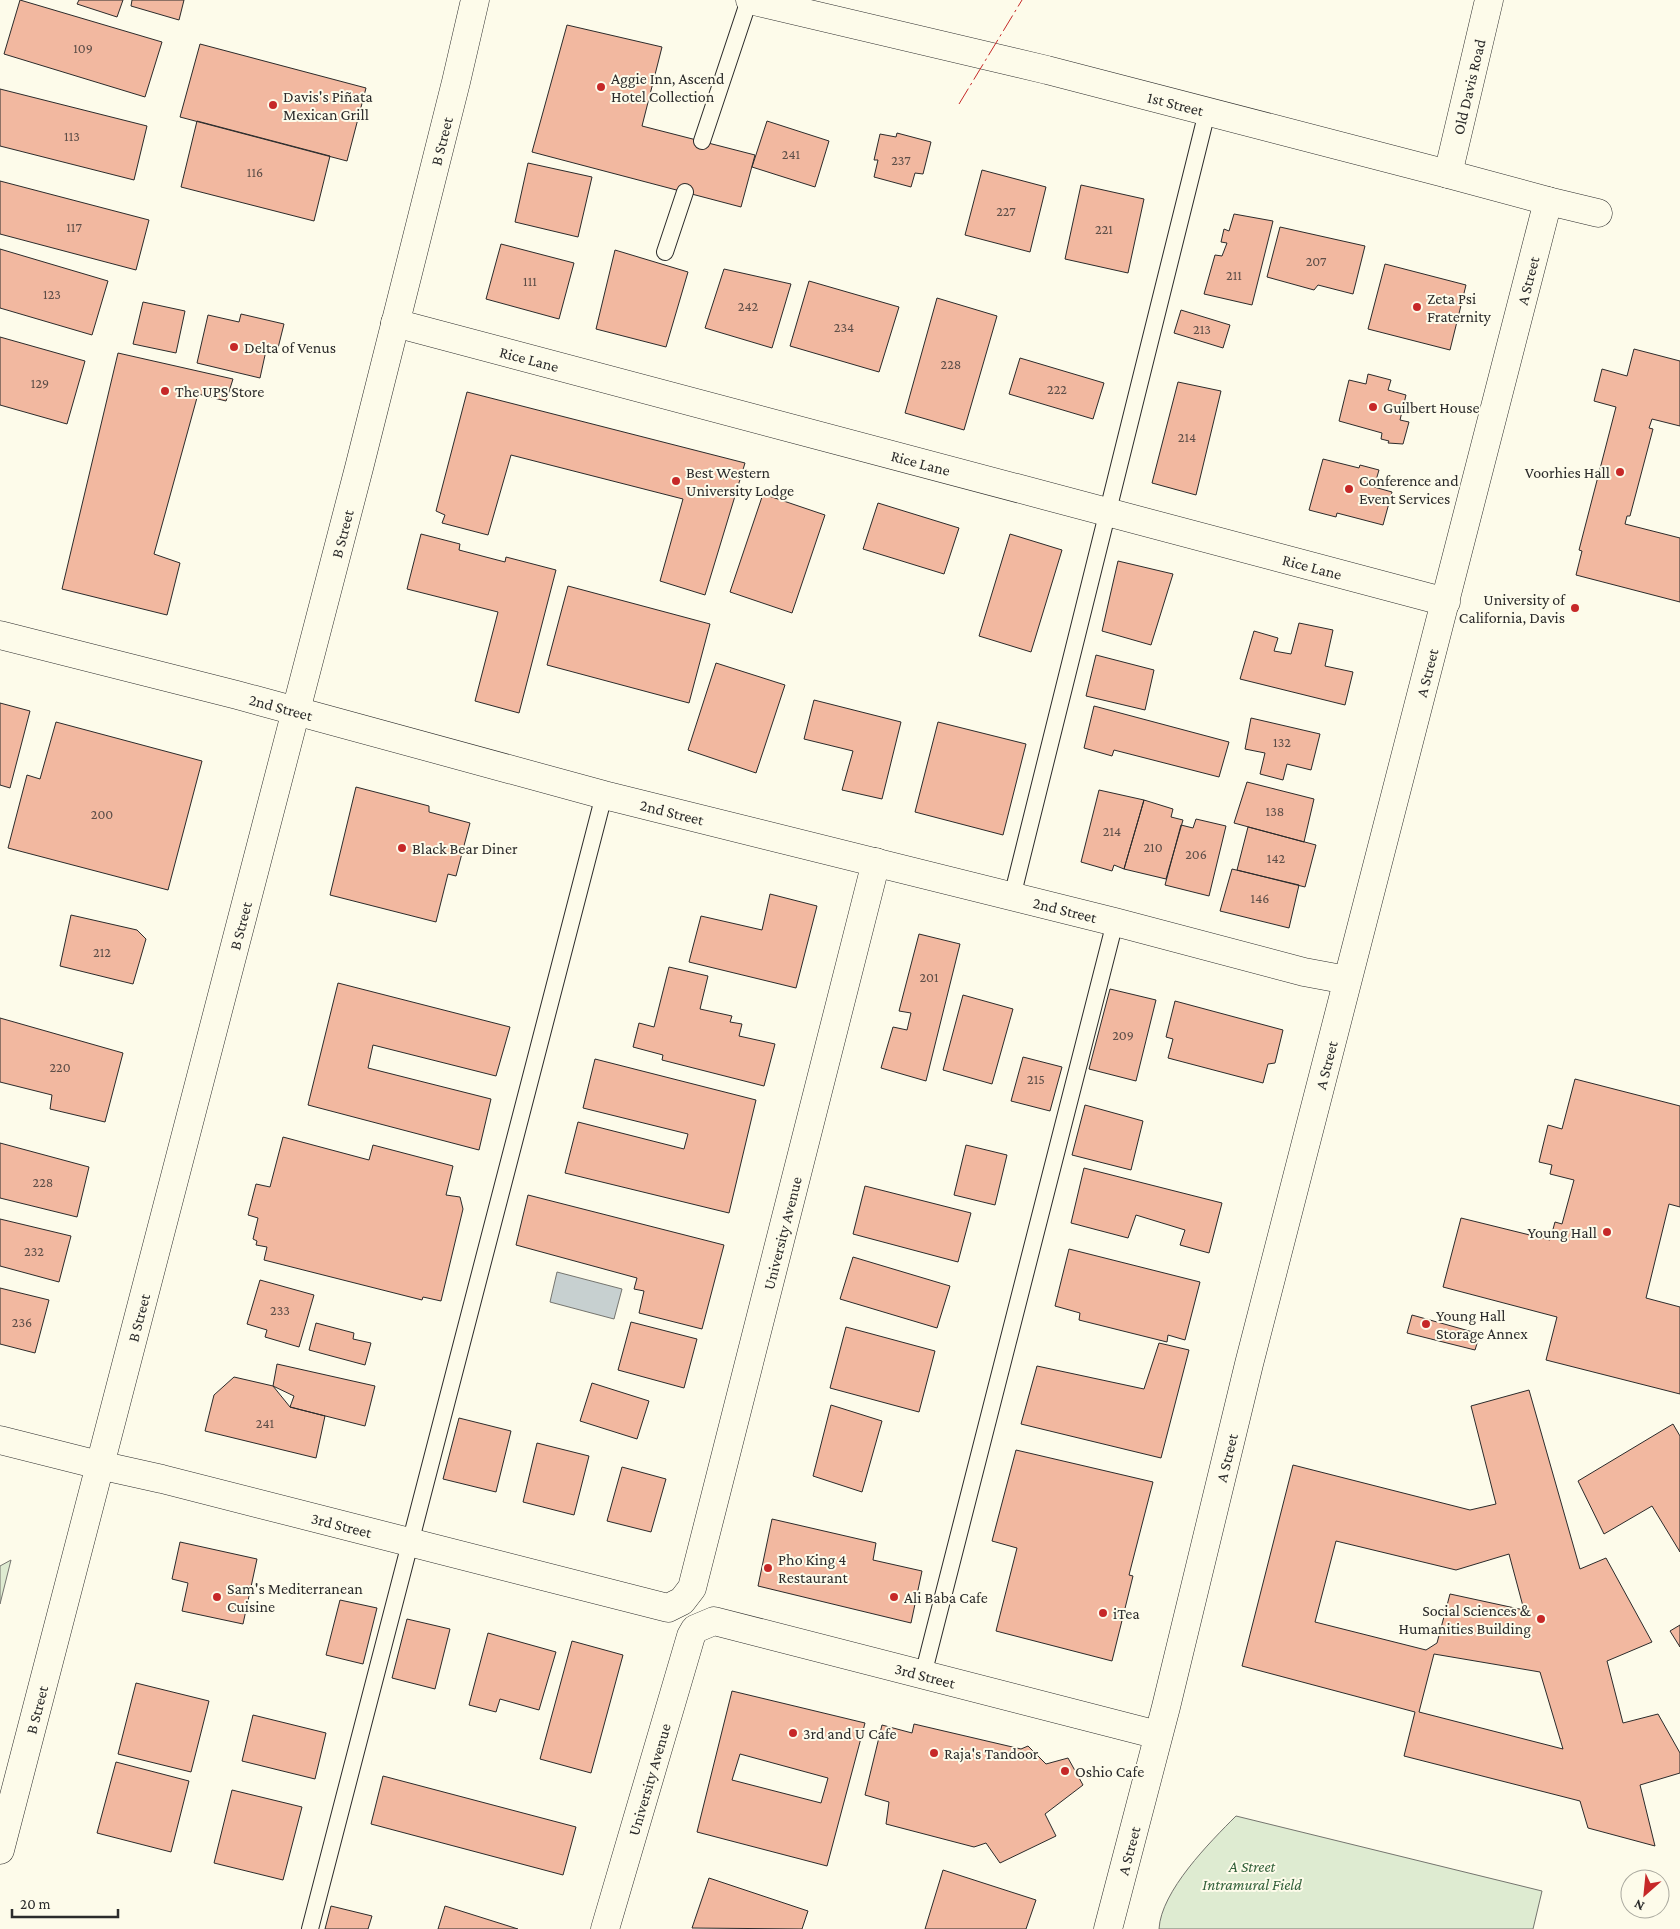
<svg xmlns="http://www.w3.org/2000/svg" width="1680" height="1929" font-family="'Crimson Pro',serif">
	<style>
		.green { fill: #deebd1; stroke: #74746e }
		.water { fill: #c7d0d0; stroke: #74746e }
		.building { fill: #f2b8a0; stroke: #2b2b2b; fill-rule: evenodd }
		.lines { fill: none; stroke-linecap: round; stroke-linejoin: round }
		.lane-casing { stroke: #2b2b2b; stroke-width: 18 }
		.street-casing { stroke: #2b2b2b; stroke-width: 29 }
		.secondary-casing { stroke: #2b2b2b; stroke-width: 29 }
		.lane { stroke: #fdfbea; stroke-width: 16 }
		.street { stroke: #fdfbea; stroke-width: 28 }
		.secondary { stroke: #fdfbea; stroke-width: 28 }
		.power { stroke: #c62828; stroke-width: 1; stroke-dasharray: 18 4 2.5 4; stroke-linecap: butt }
		.poi-dot { fill: #c62828; stroke: #fdfbea; stroke-width: 2 }
		.labels { text-anchor: middle; dominant-baseline: central; stroke-width: 4; stroke-linejoin: round; paint-order: stroke }
		.number-label { font-size: 14px; fill: #5d4e48 }
		.poi-label { font-size: 16px; fill: #2b2b2b; stroke: #fdfbea; text-anchor: start }
		.street-label { font-size: 16px; fill: #2b2b2b; stroke: #fdfbea }
		.park-label { font-size: 16px; font-style: italic; fill: #34623c; stroke: #fdfbea }
	</style>
	<rect width="100%" height="100%" fill="#fdfbea"/>
	<path class="green" d="M11,1560L0,1604V1566Z
		M1236,1816L1542,1891L1533,1929H1159C1161,1891 1210,1842 1236,1816Z"/>
	<path class="water" d="M557,1272L622,1289L614,1319L550,1302Z"/>
	<path class="building" d="M20,0L162,42L145,97L4,54Z
		M79,0H123L117,17L77,4Z
		M132,0H184L179,20L131,6Z
		M567,25L662,47L642,126L755,155L741,207L532,152Z
		M200,44L366,88L347,161L180,117Z
		M0,89L147,126L134,180L0,146Z
		M197,121L330,156L314,221L181,187Z
		M767,121L829,141L815,187L752,167Z
		M897,133L931,142L923,174L915,173L911,187L874,177L878,160H874L880,134L896,137Z
		M528,163L592,177L578,237L515,222Z
		M982,170L1046,187L1030,252L965,235Z
		M0,181L149,220L136,270L0,234Z
		M1081,185L1144,199L1128,273L1065,259Z
		M1234,214L1273,221L1252,305L1204,294L1215,255L1222,256L1227,243L1221,242L1224,229L1229,231Z
		M1280,227L1365,246L1353,294L1318,285L1314,290L1267,277Z
		M501,244L574,263L559,319L486,299Z
		M0,249L108,281L92,335L0,308Z
		M615,250L688,272L666,347L596,329Z
		M1385,264L1466,285L1450,350L1368,329Z
		M724,269L791,284L772,348L705,328Z
		M809,281L899,307L879,372L790,346Z
		M937,298L997,316L964,430L905,413Z
		M143,302L185,311L176,353L133,344Z
		M1181,310L1230,325L1223,348L1174,333Z
		M241,314L284,324L278,348L267,346L260,378L197,363L208,315L239,322Z
		M0,337L85,361L67,424L0,405Z
		M1634,349L1680,361V426L1652,419L1649,428L1653,429L1630,516H1627L1625,524L1680,538V602L1576,575L1582,551L1579,550L1616,407L1594,401L1602,369L1627,376Z
		M118,353L233,379L226,401L198,394L154,554L180,563L167,615L62,589Z
		M1020,358L1104,383L1093,419L1009,394Z
		M1368,374L1391,380L1388,390L1406,395L1400,420L1409,422L1403,444L1388,443L1389,441L1381,439L1382,433L1339,421L1349,380L1366,384Z
		M1178,382L1221,391L1196,495L1152,483Z
		M467,392L745,463L705,595L660,581L683,499L511,455L488,535L442,523L445,515L436,511Z
		M1323,459L1359,468L1360,465L1379,470L1374,487L1392,492L1383,525L1337,513L1336,517L1309,510Z
		M763,494L825,515L792,613L730,592Z
		M878,503L959,528L944,574L863,549Z
		M421,534L460,544L459,550L505,562L506,557L556,570L519,713L475,701L498,612L407,589Z
		M1010,534L1062,550L1031,652L979,636Z
		M1118,561L1173,574L1151,645L1102,631Z
		M568,586L710,624L689,703L547,665Z
		M1299,623L1333,630L1325,666L1353,672L1345,705L1240,679L1254,631L1278,638L1274,651L1291,654Z
		M1096,655L1154,670L1145,710L1086,696Z
		M716,663L785,685L756,773L688,750Z
		M814,700L901,722L882,799L842,790L853,751L804,739Z
		M0,703L30,711L10,788L0,785Z
		M1094,706L1229,742L1219,777L1114,750L1112,756L1084,748Z
		M1251,718L1320,734L1311,770L1287,764L1283,780L1260,774L1265,753L1245,749Z
		M56,722L202,761L168,890L8,848L27,775L40,779Z
		M938,722L1026,744L1003,835L915,812Z
		M1247,782L1314,799L1304,842L1234,823Z
		M356,787L429,806V812L470,823L456,876L448,874L436,922L330,895Z
		M1099,790L1144,800L1124,869L1114,865L1112,871L1081,862Z
		M1144,800L1173,809L1171,817L1183,820L1166,879L1124,869Z
		M1196,819L1226,826L1209,896L1165,885L1181,825L1193,828Z
		M1248,827L1316,845L1305,887L1237,870Z
		M1232,869L1299,885L1289,928L1220,911Z
		M770,894L817,906L796,988L689,962L701,916L762,930Z
		M71,915L137,930L146,939L133,984L60,966Z
		M919,934L960,944L926,1081L881,1068L893,1027L907,1030L911,1013L899,1011Z
		M669,967L708,976L700,1009L732,1016L730,1022L742,1024L739,1036L775,1044L764,1086L662,1060L663,1055L633,1047L639,1023L654,1027Z
		M338,983L510,1027L496,1076L373,1045L368,1068L491,1099L479,1150L308,1105Z
		M1110,989L1156,1000L1136,1081L1089,1069Z
		M963,995L1013,1009L992,1084L943,1070Z
		M1175,1001L1283,1030L1275,1063L1268,1064L1263,1083L1168,1058L1173,1039L1166,1037Z
		M0,1018L123,1053L105,1122L50,1109L52,1095L0,1082Z
		M1023,1057L1062,1067L1050,1111L1011,1101Z
		M595,1059L756,1100L729,1213L565,1173L578,1122L684,1149L688,1134L583,1108Z
		M1575,1079L1680,1106V1207L1669,1204L1646,1298L1680,1307V1394L1546,1360L1557,1317L1443,1287L1461,1218L1550,1240L1555,1222L1562,1224L1574,1180L1550,1174L1552,1165L1539,1162L1548,1125L1562,1129Z
		M1085,1105L1143,1121L1131,1170L1072,1155Z
		M283,1137L369,1160L373,1145L453,1166L446,1195L460,1197L463,1209L441,1301L423,1297L422,1300L264,1260L267,1247L256,1245L257,1241L253,1239L258,1218L248,1215L256,1184L270,1187Z
		M0,1143L89,1167L77,1217L0,1198Z
		M966,1145L1007,1155L995,1205L954,1195Z
		M1084,1168L1222,1203L1209,1253L1180,1245L1185,1230L1136,1215L1128,1238L1071,1223Z
		M865,1186L971,1213L958,1262L853,1234Z
		M528,1195L724,1245L702,1329L639,1313L644,1291L634,1289L637,1278L516,1245Z
		M0,1219L71,1236L59,1282L0,1266Z
		M1069,1249L1200,1282L1185,1340L1168,1335L1167,1342L1079,1320L1080,1313L1055,1306Z
		M853,1257L950,1286L937,1328L840,1299Z
		M260,1280L314,1295L299,1347L265,1337L267,1330L247,1324Z
		M0,1288L49,1300L35,1353L0,1344Z
		M1412,1315L1480,1334L1475,1350L1407,1333Z
		M631,1322L697,1339L684,1388L618,1370Z
		M316,1323L354,1333L353,1339L371,1343L365,1365L309,1350Z
		M846,1327L935,1351L919,1412L830,1388Z
		M1159,1343L1189,1350L1161,1458L1021,1424L1037,1366L1144,1389Z
		M277,1364L375,1386L365,1426L290,1407L294,1396L273,1386Z
		M234,1377L273,1386L290,1407L325,1416L316,1458L205,1431L214,1395Z
		M592,1383L649,1401L637,1439L580,1421Z
		M1529,1390L1580,1569L1606,1558L1652,1642L1607,1661L1623,1723L1658,1714L1680,1753V1773L1640,1785L1655,1846L1588,1828L1580,1801L1404,1756L1415,1712L1242,1666L1293,1465L1470,1510L1496,1504L1471,1406ZM1336,1541L1456,1570L1509,1554L1524,1610L1450,1594L1437,1643L1426,1650L1315,1622ZM1434,1654L1540,1672L1563,1749L1419,1712Z
		M831,1405L882,1421L862,1492L813,1476Z
		M459,1418L511,1431L496,1492L443,1479Z
		M1673,1424L1680,1436V1552L1652,1506L1604,1534L1578,1481Z
		M537,1443L589,1456L574,1515L523,1502Z
		M1016,1450L1153,1482L1129,1575L1133,1576L1112,1661L996,1631L1017,1548L992,1541Z
		M622,1467L666,1479L651,1532L607,1521Z
		M772,1519L876,1543L873,1560L922,1571L911,1623L758,1586Z
		M180,1542L257,1559L243,1624L182,1611L188,1583L172,1579Z
		M340,1600L377,1608L363,1664L326,1655Z
		M407,1619L450,1629L435,1689L392,1678Z
		M1680,1625V1647L1670,1631Z
		M488,1633L556,1652L539,1710L500,1699L496,1712L469,1705Z
		M572,1641L623,1655L591,1773L540,1759Z
		M136,1683L209,1701L191,1772L118,1754Z
		M732,1691L865,1723L827,1866L697,1832ZM740,1754L828,1778L821,1803L732,1780Z
		M253,1715L326,1733L315,1779L242,1761Z
		M914,1724L1021,1749L1028,1746L1046,1764L1068,1758L1083,1785L1045,1814L1056,1836L1000,1863L986,1843L974,1847L886,1824L889,1802L865,1795L882,1725L912,1733Z
		M116,1762L189,1781L171,1852L97,1833Z
		M383,1776L576,1827L563,1875L371,1824Z
		M232,1790L302,1807L283,1880L214,1863Z
		M943,1870L1036,1900L1026,1929H925Z
		M709,1878L808,1911L802,1929L692,1928Z
		M331,1906L372,1916L368,1929H325Z
		M445,1906L518,1929H438Z"/>
	<g class="lines">
		<defs>
			<path id="lane" d="M702,141L749,0
				M665,252L685,192
				M1012,897L1207,112
				M923,1675L1115,922
				M310,1929L604,795"/>
			<g id="street">
				<path d="M1448,174L1548,201L1598,213"/>
				<path id="s1" d="M395,323L1446,602"/>
				<path id="s2" d="M0,635L237,695L604,795L1115,922L1304,972L1347,980"/>
				<path id="s3" d="M99,1465L162,1479L668,1608L682,1601L692,1588L876,862"/>
				<path id="s4" d="M605,1929L691,1636L695,1629L714,1621L1158,1735"/>
				<path id="s5" d="M1108,1929L1166,1707L1249,1364L1548,201"/>
			</g>
			<g id="secondary">
				<path id="s6" d="M750,0L1047,70L1448,174L1489,0"/>
				<path d="M0,1440L99,1465"/>
				<path id="s7" d="M0,1850L359,468L456,82L475,0"/>
			</g>
		</defs>
		<use href="#lane" class="lane-casing"/>
		<use href="#street" class="street-casing"/>
		<use href="#secondary" class="secondary-casing"/>
		<use href="#lane" class="lane"/>
		<use href="#street" class="street"/>
		<use href="#secondary" class="secondary"/>
		<path class="power" d="M959,104L1022,0"/>
	</g>
	<g class="poi-dot">
		<circle cx="601" cy="87" r="5"/>
		<circle cx="273" cy="105" r="5"/>
		<circle cx="1417" cy="307" r="5"/>
		<circle cx="234" cy="347" r="5"/>
		<circle cx="165" cy="391" r="5"/>
		<circle cx="1373" cy="407" r="5"/>
		<circle cx="1620" cy="472" r="5"/>
		<circle cx="676" cy="481" r="5"/>
		<circle cx="1349" cy="489" r="5"/>
		<circle cx="1575" cy="608" r="5"/>
		<circle cx="402" cy="848" r="5"/>
		<circle cx="1607" cy="1232" r="5"/>
		<circle cx="1426" cy="1324" r="5"/>
		<circle cx="768" cy="1568" r="5"/>
		<circle cx="217" cy="1597" r="5"/>
		<circle cx="894" cy="1597" r="5"/>
		<circle cx="1103" cy="1613" r="5"/>
		<circle cx="1541" cy="1619" r="5"/>
		<circle cx="793" cy="1733" r="5"/>
		<circle cx="934" cy="1753" r="5"/>
		<circle cx="1065" cy="1771" r="5"/>
	</g>
	<g class="labels">
		<g class="number-label">
			<text x="83" y="48">109</text>
			<text x="72" y="136">113</text>
			<text x="791" y="154">241</text>
			<text x="901" y="160">237</text>
			<text x="255" y="172">116</text>
			<text x="1006" y="211">227</text>
			<text x="74" y="227">117</text>
			<text x="1104" y="229">221</text>
			<text x="1316" y="261">207</text>
			<text x="1234" y="275">211</text>
			<text x="530" y="281">111</text>
			<text x="52" y="294">123</text>
			<text x="748" y="306">242</text>
			<text x="844" y="327">234</text>
			<text x="1202" y="329">213</text>
			<text x="951" y="364">228</text>
			<text x="40" y="383">129</text>
			<text x="1057" y="389">222</text>
			<text x="1187" y="437">214</text>
			<text x="1282" y="742">132</text>
			<text x="1275" y="811">138</text>
			<text x="102" y="814">200</text>
			<text x="1112" y="831">214</text>
			<text x="1153" y="847">210</text>
			<text x="1196" y="854">206</text>
			<text x="1276" y="858">142</text>
			<text x="1260" y="898">146</text>
			<text x="102" y="952">212</text>
			<text x="929" y="977">201</text>
			<text x="1123" y="1035">209</text>
			<text x="60" y="1067">220</text>
			<text x="1036" y="1079">215</text>
			<text x="43" y="1182">228</text>
			<text x="34" y="1251">232</text>
			<text x="280" y="1310">233</text>
			<text x="22" y="1322">236</text>
			<text x="265" y="1423">241</text>
		</g>
		<g class="poi-label">
			<text x="611" y="78">Aggie Inn, Ascend<tspan x="611" dy="18">Hotel Collection</tspan></text>
			<text x="283" y="96">Davis's Piñata<tspan x="283" dy="18">Mexican Grill</tspan></text>
			<text x="1427" y="298">Zeta Psi<tspan x="1427" dy="18">Fraternity</tspan></text>
			<text x="244" y="347">Delta of Venus</text>
			<text x="175" y="391">The UPS Store</text>
			<text x="1383" y="407">Guilbert House</text>
			<text x="686" y="472">Best Western<tspan x="686" dy="18">University Lodge</tspan></text>
			<text x="1610" y="472" text-anchor="end">Voorhies Hall</text>
			<text x="1359" y="480">Conference and<tspan x="1359" dy="18">Event Services</tspan></text>
			<text x="1565" y="599" text-anchor="end">University of<tspan x="1565" dy="18">California, Davis</tspan></text>
			<text x="412" y="848">Black Bear Diner</text>
			<text x="1597" y="1232" text-anchor="end">Young Hall</text>
			<text x="1436" y="1315">Young Hall<tspan x="1436" dy="18">Storage Annex</tspan></text>
			<text x="778" y="1559">Pho King 4<tspan x="778" dy="18">Restaurant</tspan></text>
			<text x="227" y="1588">Sam's Mediterranean<tspan x="227" dy="18">Cuisine</tspan></text>
			<text x="904" y="1597">Ali Baba Cafe</text>
			<text x="1531" y="1610" text-anchor="end">Social Sciences &amp;<tspan x="1531" dy="18">Humanities Building</tspan></text>
			<text x="1113" y="1613">iTea</text>
			<text x="803" y="1733">3rd and U Cafe</text>
			<text x="944" y="1753">Raja's Tandoor</text>
			<text x="1075" y="1771">Oshio Cafe</text>
		</g>
		<g class="street-label">
			<text stroke="none"><textPath href="#s6" startOffset="809">Old Davis Road</textPath></text>
			<text stroke="none"><textPath href="#s6" startOffset="438">1st Street</textPath></text>
			<text stroke="none"><textPath href="#s7" startOffset="1765">B Street</textPath></text>
			<text stroke="none"><textPath href="#s5" startOffset="1701">A Street</textPath></text>
			<text stroke="none"><textPath href="#s1" startOffset="139">Rice Lane</textPath></text>
			<text stroke="none"><textPath href="#s1" startOffset="544">Rice Lane</textPath></text>
			<text stroke="none"><textPath href="#s7" startOffset="1360">B Street</textPath></text>
			<text stroke="none"><textPath href="#s1" startOffset="949">Rice Lane</textPath></text>
			<text stroke="none"><textPath href="#s5" startOffset="1296">A Street</textPath></text>
			<text stroke="none"><textPath href="#s2" startOffset="290">2nd Street</textPath></text>
			<text stroke="none"><textPath href="#s2" startOffset="695">2nd Street</textPath></text>
			<text stroke="none"><textPath href="#s2" startOffset="1100">2nd Street</textPath></text>
			<text stroke="none"><textPath href="#s7" startOffset="955">B Street</textPath></text>
			<text stroke="none"><textPath href="#s5" startOffset="891">A Street</textPath></text>
			<text stroke="none"><textPath href="#s3" startOffset="985">University Avenue</textPath></text>
			<text stroke="none"><textPath href="#s7" startOffset="550">B Street</textPath></text>
			<text stroke="none"><textPath href="#s5" startOffset="486">A Street</textPath></text>
			<text stroke="none"><textPath href="#s3" startOffset="250">3rd Street</textPath></text>
			<text stroke="none"><textPath href="#s4" startOffset="552">3rd Street</textPath></text>
			<text stroke="none"><textPath href="#s7" startOffset="145">B Street</textPath></text>
			<text stroke="none"><textPath href="#s4" startOffset="156">University Avenue</textPath></text>
			<text stroke="none"><textPath href="#s5" startOffset="81">A Street</textPath></text>
		</g>
		<g class="park-label">
			<text x="1252" y="1866">A Street<tspan x="1252" dy="18">Intramural Field</tspan></text>
		</g>
	</g>
	<g transform="translate(1645 1894) rotate(207)"><circle r="24" fill="#fdfbea" stroke="#a9a89e"/>
	<path d="M0-4L9 19L0 12L-9 19Z" fill="#c62828"/>
	<text y="-8" font-size="14" font-weight="bold" text-anchor="middle" fill="#2b2b2b">N</text>
	</g>
	<path d="M12 1909v8h106v-8" fill="none" stroke="#2b2b2b" stroke-width="2.5"/>
	<text x="20" y="1909" font-size="15" fill="#2b2b2b" stroke="#fdfbea" stroke-width="4" paint-order="stroke">20 m</text>
</svg>
